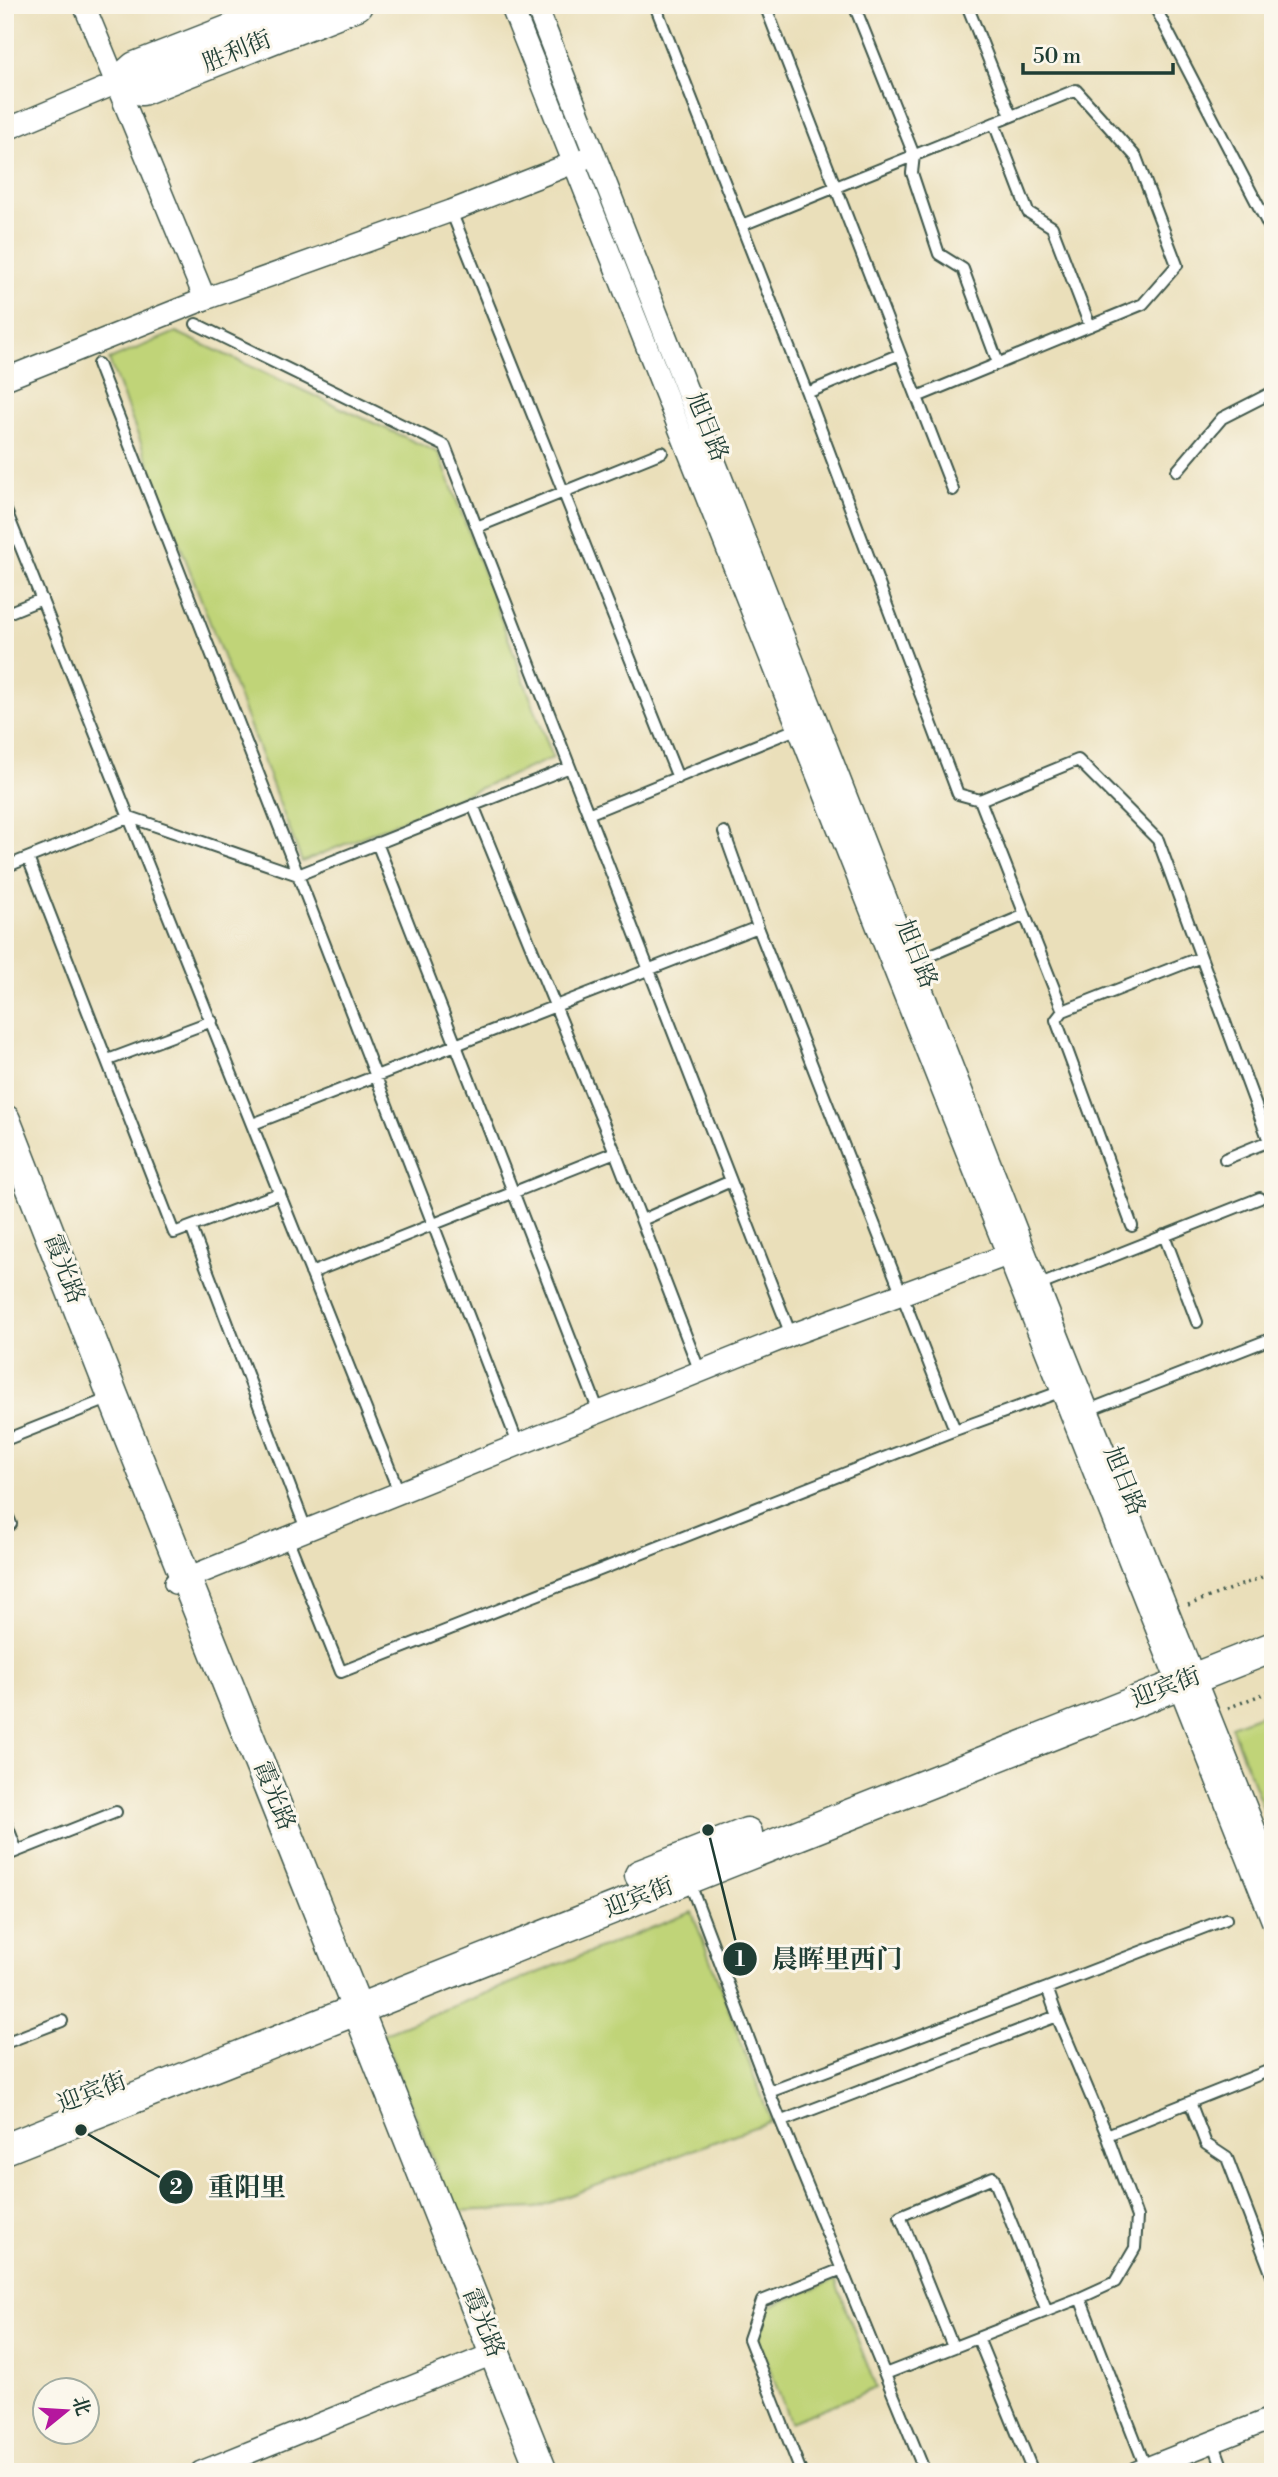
<svg xmlns="http://www.w3.org/2000/svg" width="1278" height="2477" font-family="'Libre Bodoni','Noto Serif SC',serif">
	<style>
		.green { fill: #c0d478; stroke: #708856; stroke-width: 2 }
		.lines { fill: none; stroke-linecap: round; stroke-linejoin: round }
		.lane-casing { stroke: #3d5548; stroke-width: 14 }
		.street-casing { stroke: #3d5548; stroke-width: 24 }
		.secondary-casing { stroke: #3d5548; stroke-width: 33 }
		.path { stroke: #3d5548; stroke-width: 3.5; stroke-dasharray: 2 5; stroke-linecap: butt }
		.lane { stroke: #fff; stroke-width: 10 }
		.street { stroke: #fff; stroke-width: 21 }
		.secondary { stroke: #fff; stroke-width: 30 }
		.labels { text-anchor: middle; dominant-baseline: central; stroke-width: 6; stroke-linejoin: round; paint-order: stroke }
		.street-label { font-size: 24px; fill: #1f3d34; stroke: #fbf7ec }
		.leader { fill: none; stroke: #1f3d34; stroke-width: 2.5 }
		.callout-dot { fill: #1f3d34; stroke: #fbf7ec; stroke-width: 2.5 }
		.mark-label { font-size: 21px; text-anchor: middle; font-weight: bold; fill: #fff }
		.callout-label { font-size: 26px; text-anchor: middle; font-weight: bold; fill: #1f3d34; stroke: #fbf7ec; stroke-width: 6; stroke-linejoin: round; paint-order: stroke }
	</style>
	<rect width="100%" height="100%" fill="#fbf7ec"/>
	<filter id="ink" filterUnits="userSpaceOnUse"><feTurbulence type="fractalNoise" baseFrequency=".0143" numOctaves="2"/><feDisplacementMap in="SourceGraphic" scale="14" xChannelSelector="R" yChannelSelector="G"/><feConvolveMatrix kernelMatrix="1 2 1 2 8 2 1 2 1" color-interpolation-filters="sRGB"/></filter>
	<filter id="wash" filterUnits="userSpaceOnUse"><feTurbulence type="fractalNoise" baseFrequency=".00686" numOctaves="4" result="noise"/><feDisplacementMap in="SourceGraphic" scale="28" xChannelSelector="R" yChannelSelector="G"/><feGaussianBlur stdDeviation="1.57" result="paint"/><feColorMatrix in="noise" values="0 0 0 0 0 0 0 0 0 0 0 0 0 0 0 0 0 1.4 0 .05"/><feComposite in="paint" operator="in"/></filter>
	<g filter="url(#wash)">
		<rect width="100%" height="100%" fill="#eadfba"/>
		<path class="green" d="M176,332L439,453L553,758L302,862L109,360Z
			M1273,1710V1833L1231,1726Z
			M692,1912L771,2121L536,2208L454,2211L382,2034Z
			M835,2280L876,2388L790,2422L759,2341L768,2307Z"/>
	</g>
	<g filter="url(#ink)">
		<g class="lines">
			<defs>
				<path id="lane" d="M655,5L807,393L900,354
					M765,5L953,490
					M854,5L914,155L912,173L939,254L963,269L998,363
					M967,5L1011,116
					M1154,5L1273,234
					M994,123L1028,212L1052,227L1090,326
					M451,211L678,778
					M742,225L1076,90L1136,157L1177,265L1143,304L917,397
					M196,324L445,446L791,1335
					M98,364L298,875L570,767
					M807,393L958,794L980,800
					M1177,471L1222,418L1273,392
					M5,508L399,1492
					M477,527L662,452
					M5,614L42,599
					M473,805L615,1152L700,1372
					M588,814L801,727
					M724,832L758,927L955,1430
					M377,843L599,1412
					M28,858L174,1233L280,1193
					M5,867L130,817L298,875L518,1444
					M1201,957L1269,1141L1225,1159
					M912,963L1025,915L1063,1011L1201,957L1158,840L1078,760L980,800L1025,915
					M1063,1011L1056,1020L1132,1226
					M108,1060L212,1021
					M253,1124L758,927
					M642,1220L731,1181
					M191,1227L306,1529
					M1164,1235L1197,1322
					M311,1273L615,1152
					M1035,1287L1260,1198
					M1086,1411L1273,1338
					M5,1440L113,1397
					M5,1510L11,1524L5,1526
					M287,1537L341,1672L955,1430L1065,1390
					M5,1820L17,1851
					M5,1856L116,1812
					M689,1881L769,2092L925,2472
					M1047,1988L1226,1919
					M1057,2016L1107,2135
					M5,2043L62,2021
					M769,2092L1047,1988L1057,2016L782,2121
					M1190,2102L1206,2144L1227,2158L1273,2278
					M1080,2298L1146,2468
					M978,2338L1033,2472
					M953,2347L900,2216L993,2177L1047,2311
					M885,2374L1080,2298L1115,2282L1135,2248L1137,2217L1107,2135L1273,2069
					M1213,2441L1224,2472
					M801,2472L749,2339L762,2301L842,2269"/>
				<path id="street" d="M84,5L205,299
					M511,5L1273,1922
					M536,5L1038,1286L1273,1875
					M5,130L117,83
					M5,379L205,299L451,211L586,158
					M175,1583L791,1335L1018,1251
					M201,2472L495,2353
					M1137,2472L1273,2418"/>
				<path id="secondary" d="M117,83L142,90L357,5
					M117,83L135,67L294,5
					M5,1120L113,1396L542,2472
					M640,1875L747,1833
					M5,2149L1273,1647"/>
			</defs>
			<use href="#lane" class="lane-casing"/>
			<use href="#street" class="street-casing"/>
			<use href="#secondary" class="secondary-casing"/>
			<path class="path" d="M1188,1605L1273,1573
				M1228,1708L1273,1690"/>
			<use href="#lane" class="lane"/>
			<use href="#street" class="street"/>
			<use href="#secondary" class="secondary"/>
		</g>
	</g>
	<g class="labels">
		<g class="street-label">
			<text transform="translate(237 52) rotate(-22)">胜利街</text>
			<text transform="translate(707 427) rotate(68)">旭日路</text>
			<text transform="translate(916 954) rotate(68)">旭日路</text>
			<text transform="translate(64 1269) rotate(69)">霞光路</text>
			<text transform="translate(1124 1481) rotate(68)">旭日路</text>
			<text transform="translate(1166 1688) rotate(-21)">迎宾街</text>
			<text transform="translate(274 1796) rotate(68)">霞光路</text>
			<text transform="translate(639 1898) rotate(-21)">迎宾街</text>
			<text transform="translate(92 2093) rotate(-21)">迎宾街</text>
			<text transform="translate(483 2323) rotate(68)">霞光路</text>
		</g>
	</g>
	<path class="leader" d="M708 1830L740 1959M81 2130L176 2187"/>
	<g class="callout-dot">
		<circle cx="708" cy="1830" r="7"/>
		<circle cx="81" cy="2130" r="7"/>
		<circle cx="740" cy="1959" r="18"/>
		<circle cx="176" cy="2187" r="18"/>
	</g>
	<g class="mark-label">
		<text x="740" y="1966">1</text>
		<text x="176" y="2194">2</text>
	</g>
	<g class="callout-label">
		<text x="837" y="1968">晨晖里西门</text>
		<text x="247" y="2196">重阳里</text>
	</g>
	<rect width="1278" height="2477" fill="none" stroke="#fbf7ec" stroke-width="28"/>
	<g transform="translate(66 2411) rotate(72)"><circle r="33" fill="#fbf7ec" stroke="#a3ada2" stroke-width="2"/>
	<path d="M0-5L12 26L0 18L-12 26Z" fill="#b5179e"/>
	<text y="-10" font-size="19" font-weight="bold" text-anchor="middle" fill="#1f3d34">北</text>
	</g>
	<path d="M1023 63v10h150v-10" fill="none" stroke="#1f3d34" stroke-width="3.5"/>
	<text x="1033" y="63" font-size="21" fill="#1f3d34" stroke="#fbf7ec" stroke-width="5" paint-order="stroke">50 m</text>
</svg>
